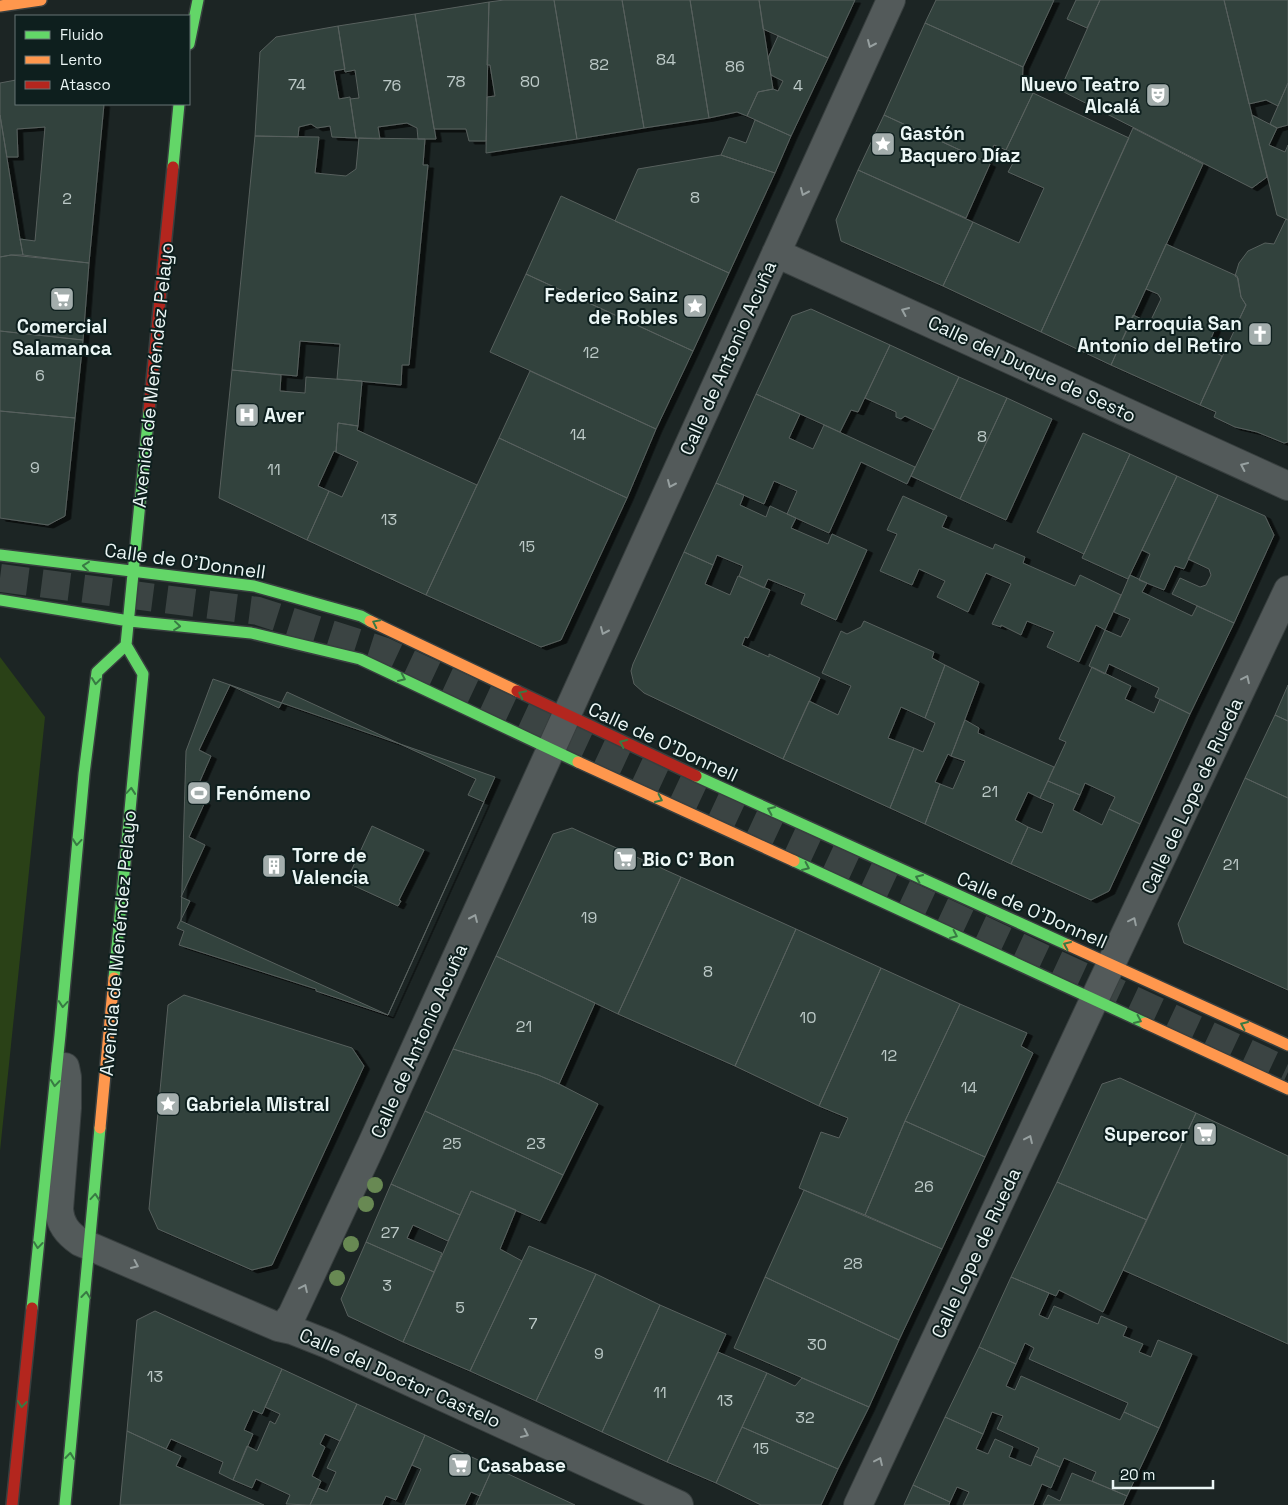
<svg xmlns="http://www.w3.org/2000/svg" width="1288" height="1505" font-family="'Space Grotesk',sans-serif">
	<style>
		.green { fill: #2a4117 }
		.building { fill: #30423c; stroke: #58605e; fill-rule: evenodd; filter: url(#shadow) }
		.lines { fill: none; stroke-linecap: round; stroke-linejoin: round }
		.primary-tunnel { stroke: #3b4443; stroke-width: 28; stroke-dasharray: 28 14; stroke-linecap: butt }
		.street-casing { stroke: #383f3f; stroke-width: 30 }
		.fast-casing { stroke: #383f3f; stroke-width: 14 }
		.slow-casing { stroke: #383f3f; stroke-width: 14 }
		.jam-casing { stroke: #383f3f; stroke-width: 14 }
		.street { stroke: #535a5a; stroke-width: 28 }
		.fast { stroke: #63d668; stroke-width: 11 }
		.slow { stroke: #ff974d; stroke-width: 11 }
		.jam { stroke: #b3261e; stroke-width: 11 }
		.tree { fill: #688953 }
		.oneway { stroke: #97a0a0 }
		.oneway2 { stroke: #387a43 }
		.labels { text-anchor: middle; dominant-baseline: central; stroke-width: 4; stroke-linejoin: round; paint-order: stroke }
		.number-label { font-size: 16px; fill: #bcc9c7 }
		.poi-label { font-size: 19px; font-weight: bold; fill: #ebf6f5; stroke: #0e1f1e; text-anchor: start }
		.street-label { font-size: 19px; fill: #ebf6f5; stroke: #0e1f1e }
	</style>
	<defs>
		<filter id="shadow"><feDropShadow dx="5.5" dy="3" stdDeviation="0" flood-color="#0009"/></filter>
	</defs>
	<rect width="100%" height="100%" fill="#1c2524"/>
	<path class="green" d="M0,657L45,717L0,1151Z"/>
	<path class="building" d="M504,0H554L577,139L486,153L487,97L495,96L490,65H487L489,2Z
		M554,0H622L644,128L577,139Z
		M622,0H690L709,118L644,128Z
		M690,0H759L773,89L758,92L747,116L737,112L709,118Z
		M759,0H855L828,58L763,29Z
		M936,0H1054L1023,67L925,23Z
		M1076,0H1100L1087,28L1067,19Z
		M1100,0H1224L1267,177L1252,188L1060,90Z
		M1224,0H1288V83L1278,106L1266,100L1249,104Z
		M489,2L486,141H469L466,129H434L415,14Z
		M415,14L436,139H418L417,128L407,123L378,127L380,139L356,138L350,99L359,98L355,70L345,72L338,26Z
		M925,23L1023,67L1022,87L1033,93L1006,150L994,145L986,162L884,115Z
		M338,26L345,69L334,71L339,99L350,97L356,138L332,137L330,126L317,128L311,124L299,127L298,137L255,136L260,52L276,37Z
		M778,36L828,58L791,136L747,116L758,92L773,89L778,91L783,81L771,75L768,58Z
		M16,80V104H104L89,263L23,255L20,239L35,241L45,127L17,129L18,157H7L0,115V83Z
		M1288,83V125L1277,128L1270,124Z
		M1033,93L1129,138L1041,332L943,286L973,222L1019,243L1044,188L1008,172L1018,154L1006,150Z
		M0,115L20,239L23,255H11L0,257Z
		M884,115L990,164L966,218L858,170Z
		M1252,115L1277,128L1269,145L1285,152L1288,145V220L1277,215Z
		M755,120L791,136L775,173L721,155L729,137L746,143Z
		M1133,128L1203,164L1111,365L1041,332Z
		M255,136L319,137L315,173L346,176L356,169L359,138L425,139L423,165H428L409,365H402L401,385L337,379L340,344L300,341L297,376L232,370Z
		M721,155L775,173L729,273L615,221L638,169Z
		M858,170L973,222L943,286L841,241L836,220Z
		M561,196L729,273L693,351L526,274Z
		M1286,219L1288,220V442L1284,443L1257,432L1235,427L1214,417L1216,412L1200,405L1246,305L1241,297L1238,278L1235,276L1239,263L1248,251L1265,243L1274,244Z
		M1166,244L1237,276L1241,297L1246,305L1234,330L1221,323L1216,326L1208,346L1209,349L1222,356L1200,405L1111,365L1133,315L1148,322L1151,320L1161,299L1158,294L1146,289Z
		M11,255L89,263L83,340L0,331V257Z
		M526,274L693,351L656,429L490,352Z
		M811,309L890,345L858,412L851,410L840,432L756,394L792,316Z
		M0,331L83,340L75,418L0,411Z
		M890,345L959,377L934,430L905,416L901,419L896,417V412L865,398Z
		M232,370L281,375L280,391L305,393L306,377L362,381L358,426L338,423L336,452L334,451L318,486L329,491L307,540L219,498Z
		M530,371L656,429L627,498L499,438Z
		M959,377L1007,398L960,499L911,476Z
		M756,394L800,414L789,438L813,449L824,425L915,467L907,484L861,462L829,533L787,514L797,491L774,481L764,504L716,483Z
		M1007,398L1052,419L1006,520L960,499Z
		M0,411L75,418L65,516L48,525L0,518Z
		M338,423L358,426L357,430L477,485L426,595L307,540L329,491L342,497L358,462L336,452Z
		M1083,433L1130,454L1084,554L1037,532Z
		M499,438L627,498L561,640L541,647L426,595Z
		M1130,454L1177,476L1128,579L1082,558Z
		M1177,476L1218,495L1184,569L1175,566L1164,590L1139,580L1150,554L1142,550Z
		M716,483L744,495L740,505L766,517L770,506L796,518L791,528L828,544L832,534L867,550L836,620L801,604L805,594L768,579L764,588L739,576L743,566L717,555L713,565L684,552Z
		M1218,495L1265,516L1274,535L1234,623L1172,594L1180,578L1200,587L1206,585L1211,575L1209,569L1188,559Z
		M903,496L947,516L942,527L993,549L995,544L1025,557L1023,563L1075,586L1080,575L1121,595L1105,630L1096,625L1079,662L1047,647L1054,632L1027,621L1021,635L1001,625V627L992,624L1011,584L986,573L968,612L937,597L945,581L919,569L912,585L880,571L897,534L887,530Z
		M684,552L713,565L705,584L730,595L738,576L770,590L748,638L745,637L742,645L769,657V654L820,678L783,759L644,693L634,684L631,671L633,664Z
		M1130,575L1147,583L1142,592L1192,616L1197,606L1234,623L1190,714L1155,697L1159,688L1109,664L1105,674L1089,666L1105,630L1121,637L1130,619L1114,612Z
		M864,621L934,652L932,658L945,665L925,718L901,707L888,738L914,748L890,808L783,759L809,701L838,715L851,686L822,673L841,631L847,634L861,627Z
		M945,665L979,682L951,756L948,754L935,782L940,784L925,824L890,808L914,748L923,752L935,723L925,718Z
		M1092,667L1131,686L1125,699L1154,713L1160,699L1190,714L1140,824L1109,809L1115,797L1085,783L1080,795L1048,781L1066,742L1059,739Z
		M213,679L495,777L388,1015L181,921L186,751Z
		M230,685L279,708L287,692L476,779L468,795L484,802L388,1015L316,991V989L179,945L184,931L177,928L190,901L181,897L205,845L189,837L205,802L193,797L211,756L199,750ZM372,826L424,850L399,900L401,901L398,906L346,882Z
		M1288,685V721L1275,715Z
		M1275,715L1288,721V798L1245,778Z
		M965,720L979,728L978,733L1054,767L1040,798L1028,792L1015,820L1028,827L1011,864L925,824L940,784L953,789L965,761L951,756Z
		M1245,778L1288,798V990L1184,943L1178,924Z
		M1048,781L1080,795L1073,810L1102,825L1109,809L1140,824L1109,891L1091,900L1011,864L1028,827L1042,833L1054,804L1040,798Z
		M572,828L681,877L618,1014L496,956L553,834Z
		M681,877L796,929L735,1066L618,1014Z
		M796,929L881,968L819,1106L735,1066Z
		M496,956L595,1003L559,1084L538,1075L453,1049Z
		M881,968L960,1004L905,1121L865,1215L799,1188L821,1132L839,1138L848,1118L819,1106Z
		M184,995L352,1048L364,1066L272,1265L252,1270L158,1229L149,1209L168,1005Z
		M960,1004L1027,1033L1021,1046L1033,1053L985,1157L905,1121Z
		M453,1049L538,1075L559,1084L598,1104L563,1175L425,1111Z
		M1120,1078L1196,1113L1147,1220L1057,1182L1102,1084Z
		M425,1111L563,1175L540,1221L471,1191L460,1215L391,1184Z
		M1196,1113L1288,1156V1344L1123,1270Z
		M905,1121L985,1157L942,1249L865,1215Z
		M1057,1182L1147,1220L1103,1312L1059,1290L1056,1296L1011,1277Z
		M391,1184L460,1215L448,1241L413,1225L407,1238L442,1253L434,1272L366,1242Z
		M804,1190L942,1249L899,1340L765,1277Z
		M471,1191L516,1210L500,1249L522,1261L470,1371L403,1342Z
		M366,1242L434,1272L403,1342L348,1316L341,1299Z
		M529,1246L596,1274L536,1401L470,1371Z
		M596,1274L660,1305L602,1432L536,1401Z
		M765,1277L899,1340L869,1407L734,1348Z
		M1011,1277L1049,1293L1039,1315L1048,1319L1054,1306L1098,1324L1101,1316L1127,1327L1123,1336L1143,1344L1139,1352L1151,1357L1158,1340L1192,1354L1159,1428L1124,1412L1128,1403L1029,1359L1034,1348L1025,1343L1016,1364L979,1347Z
		M660,1305L726,1334L667,1462L602,1432Z
		M155,1311L282,1369L262,1414L253,1410L244,1430L253,1434L233,1480L219,1473L223,1462L171,1439L166,1449L127,1431L137,1320Z
		M979,1347L1016,1364L1006,1386L1015,1390L1021,1376L1120,1420L1124,1412L1159,1428L1127,1496L1092,1481L1096,1472L1064,1458L1060,1467L1035,1456L1039,1448L997,1429L1003,1416L992,1412L983,1434L945,1417Z
		M718,1352L767,1373L716,1483L667,1462Z
		M282,1369L357,1404L340,1441L325,1434L320,1444L325,1447L312,1476L321,1481L310,1505L286,1504L290,1495L256,1479L252,1488L233,1480L247,1446L257,1451L270,1421L275,1424L280,1414L265,1407Z
		M767,1373L795,1386L802,1378L869,1407L838,1469L742,1427Z
		M357,1404L425,1435L396,1500L386,1496L382,1505H310L318,1488L327,1492L336,1472L327,1468Z
		M945,1417L983,1434L976,1449L988,1454L995,1439L1013,1447L1009,1457L1031,1466L1035,1456L1060,1467L1051,1488L1042,1484L1033,1505H963L969,1492L957,1487L950,1502L913,1485Z
		M742,1427L838,1469L821,1505H761L716,1483Z
		M127,1431L181,1456L176,1466L264,1505H120Z
		M425,1435L493,1467L480,1496L471,1492L465,1505H405L421,1469L412,1465Z
		M493,1467L575,1505H476Z
		M1072,1473L1127,1496L1123,1505H1043L1048,1495L1060,1501Z
		M913,1485L950,1502L949,1505H904Z"/>
	<g class="lines">
		<path class="primary-tunnel" d="M0,578L258,611L383,651L1288,1072"/>
		<defs>
			<path id="street" d="M776,253L1288,486
				M65,1067L67,1077V1108L59,1209C60,1224 67,1233 80,1242L278,1327L292,1330L330,1345L679,1505
				M278,1327L286,1323L292,1315L371,1146L891,0
				M858,1505L1094,1000L1288,590"/>
			<path id="fast" d="M189,44L198,0
				M173,167L179,104
				M0,555L254,586L361,616L370,621
				M0,600L129,621L251,633L360,659L578,762
				M696,776L1068,945
				M794,861L1145,1023
				M114,978L143,674L126,645L149,411
				M32,1308L60,1035L84,774L97,672L126,645
				M65,1505L100,1128"/>
			<path id="slow" d="M0,6L41,0
				M370,621L517,691
				M578,762L794,861
				M1068,945L1288,1045
				M1145,1023L1288,1089
				M100,1128L114,978"/>
			<path id="jam" d="M149,411L173,167
				M517,691L696,776
				M12,1505L32,1308"/>
		</defs>
		<use href="#street" class="street-casing"/>
		<use href="#fast" class="fast-casing"/>
		<use href="#slow" class="slow-casing"/>
		<use href="#jam" class="jam-casing"/>
		<use href="#street" class="street"/>
		<use href="#fast" class="fast"/>
		<use href="#slow" class="slow"/>
		<use href="#jam" class="jam"/>
	</g>
	<g class="tree">
		<circle cx="375" cy="1185" r="8"/>
		<circle cx="366" cy="1204" r="8"/>
		<circle cx="351" cy="1244" r="8"/>
		<circle cx="337" cy="1278" r="8"/>
	</g>
	<defs><path id="oneway-chevron" d="M-2-3.5L2.5 0L-2 3.5" fill="none" stroke-width="1.6" stroke-linecap="round" stroke-linejoin="round" transform="scale(1.25)"/></defs>
	<g class="oneway">
		<use href="#oneway-chevron" transform="translate(871 44) rotate(114)"/>
		<use href="#oneway-chevron" transform="translate(804 192) rotate(114)"/>
		<use href="#oneway-chevron" transform="translate(905 311) rotate(-156)"/>
		<use href="#oneway-chevron" transform="translate(1244 466) rotate(-155)"/>
		<use href="#oneway-chevron" transform="translate(671 484) rotate(114)"/>
		<use href="#oneway-chevron" transform="translate(604 631) rotate(114)"/>
		<use href="#oneway-chevron" transform="translate(1246 679) rotate(-65)"/>
		<use href="#oneway-chevron" transform="translate(474 918) rotate(-66)"/>
		<use href="#oneway-chevron" transform="translate(1133 921) rotate(-64)"/>
		<use href="#oneway-chevron" transform="translate(1029 1139) rotate(-65)"/>
		<use href="#oneway-chevron" transform="translate(135 1265) rotate(24)"/>
		<use href="#oneway-chevron" transform="translate(304 1288) rotate(-65)"/>
		<use href="#oneway-chevron" transform="translate(525 1434) rotate(25)"/>
		<use href="#oneway-chevron" transform="translate(879 1461) rotate(-65)"/>
	</g>
	<g class="oneway2">
		<use href="#oneway-chevron" transform="translate(86 566) rotate(-174)"/>
		<use href="#oneway-chevron" transform="translate(376 623) rotate(-154)"/>
		<use href="#oneway-chevron" transform="translate(177 626) rotate(6)"/>
		<use href="#oneway-chevron" transform="translate(402 678) rotate(25)"/>
		<use href="#oneway-chevron" transform="translate(96 681) rotate(96)"/>
		<use href="#oneway-chevron" transform="translate(522 694) rotate(-154)"/>
		<use href="#oneway-chevron" transform="translate(623 743) rotate(-155)"/>
		<use href="#oneway-chevron" transform="translate(131 791) rotate(-85)"/>
		<use href="#oneway-chevron" transform="translate(659 799) rotate(25)"/>
		<use href="#oneway-chevron" transform="translate(771 810) rotate(-156)"/>
		<use href="#oneway-chevron" transform="translate(77 842) rotate(95)"/>
		<use href="#oneway-chevron" transform="translate(806 867) rotate(25)"/>
		<use href="#oneway-chevron" transform="translate(919 878) rotate(-156)"/>
		<use href="#oneway-chevron" transform="translate(954 935) rotate(25)"/>
		<use href="#oneway-chevron" transform="translate(1067 945) rotate(-156)"/>
		<use href="#oneway-chevron" transform="translate(63 1004) rotate(95)"/>
		<use href="#oneway-chevron" transform="translate(1138 1020) rotate(25)"/>
		<use href="#oneway-chevron" transform="translate(1244 1025) rotate(-156)"/>
		<use href="#oneway-chevron" transform="translate(55 1083) rotate(96)"/>
		<use href="#oneway-chevron" transform="translate(95 1197) rotate(-85)"/>
		<use href="#oneway-chevron" transform="translate(38 1245) rotate(96)"/>
		<use href="#oneway-chevron" transform="translate(86 1295) rotate(-84)"/>
		<use href="#oneway-chevron" transform="translate(22 1404) rotate(96)"/>
		<use href="#oneway-chevron" transform="translate(70 1456) rotate(-84)"/>
	</g>
	<defs>
		<symbol id="theatre-square" viewBox="-11 -11 22 22"><rect x="-9" y="-9" width="18" height="18" rx="4" fill="#a3adac" stroke="#0e1f1e"/><path d="M-5-5.5Q0-4 5-5.5V0Q5 5 0 6Q-5 5-5 0ZM-3.3-2.5H-1v1.5H-3.3ZM1-2.5H3.3v1.5H1ZM-2.8 1Q0 5.5 2.8 1Z" fill="#fff"/></symbol>
		<symbol id="sight-square" viewBox="-11 -11 22 22"><rect x="-9" y="-9" width="18" height="18" rx="4" fill="#a3adac" stroke="#0e1f1e"/><path d="M0-6L1.8-2.2L6-1.7L2.9 1.2L3.7 5.4L0 3.3L-3.7 5.4L-2.9 1.2L-6-1.7L-1.8-2.2Z" fill="#fff"/></symbol>
		<symbol id="supermarket-square" viewBox="-11 -11 22 22"><rect x="-9" y="-9" width="18" height="18" rx="4" fill="#a3adac" stroke="#0e1f1e"/><path d="M-6-5.5h2.5l.6 2H6L4.5 2H-2.5L-4.4-4H-6ZM-1.5 3.2a1.3 1.3 0 1 0 .1 0ZM3 3.2a1.3 1.3 0 1 0 .1 0Z" fill="#fff"/></symbol>
		<symbol id="church-square" viewBox="-11 -11 22 22"><rect x="-9" y="-9" width="18" height="18" rx="4" fill="#a3adac" stroke="#0e1f1e"/><path d="M-1.2-6h2.4v3.5h3.3v2.4h-3.3V6h-2.4V-.1h-3.3v-2.4h3.3Z" fill="#fff"/></symbol>
		<symbol id="hospital-square" viewBox="-11 -11 22 22"><rect x="-9" y="-9" width="18" height="18" rx="4" fill="#a3adac" stroke="#0e1f1e"/><path d="M-5-5h3v3.5h4V-5h3V5h-3V1.5h-4V5h-3Z" fill="#fff"/></symbol>
		<symbol id="stadium-square" viewBox="-11 -11 22 22"><rect x="-9" y="-9" width="18" height="18" rx="4" fill="#a3adac" stroke="#0e1f1e"/><path d="M0-5a6.5 5 0 1 0 0 10a6.5 5 0 1 0 0-10ZM-3.5-1.8h7v3.6h-7Z" fill="#fff"/></symbol>
		<symbol id="building-square" viewBox="-11 -11 22 22"><rect x="-9" y="-9" width="18" height="18" rx="4" fill="#a3adac" stroke="#0e1f1e"/><path d="M-4-6H4V6H1V3H-1V6H-4ZM-2.5-4.3h1.7v1.8h-1.7ZM.8-4.3h1.7v1.8H.8ZM-2.5-1h1.7V.8h-1.7ZM.8-1h1.7V.8H.8Z" fill="#fff"/></symbol>
	</defs>
	<g fill-rule="evenodd">
		<use href="#theatre-square" x="1144" y="81" width="28" height="28"/>
		<use href="#sight-square" x="869" y="130" width="28" height="28"/>
		<use href="#supermarket-square" x="48" y="285" width="28" height="28"/>
		<use href="#sight-square" x="681" y="292" width="28" height="28"/>
		<use href="#church-square" x="1246" y="320" width="28" height="28"/>
		<use href="#hospital-square" x="233" y="401" width="28" height="28"/>
		<use href="#stadium-square" x="185" y="779" width="28" height="28"/>
		<use href="#supermarket-square" x="611" y="845" width="28" height="28"/>
		<use href="#building-square" x="260" y="852" width="28" height="28"/>
		<use href="#sight-square" x="154" y="1090" width="28" height="28"/>
		<use href="#supermarket-square" x="1191" y="1120" width="28" height="28"/>
		<use href="#supermarket-square" x="446" y="1451" width="28" height="28"/>
	</g>
	<g class="labels">
		<g class="number-label">
			<text x="666" y="59">84</text>
			<text x="599" y="64">82</text>
			<text x="735" y="66">86</text>
			<text x="456" y="81">78</text>
			<text x="530" y="81">80</text>
			<text x="297" y="84">74</text>
			<text x="392" y="85">76</text>
			<text x="798" y="85">4</text>
			<text x="695" y="197">8</text>
			<text x="67" y="198">2</text>
			<text x="591" y="352">12</text>
			<text x="40" y="375">6</text>
			<text x="578" y="434">14</text>
			<text x="982" y="436">8</text>
			<text x="35" y="467">9</text>
			<text x="274" y="469">11</text>
			<text x="389" y="519">13</text>
			<text x="527" y="546">15</text>
			<text x="990" y="791">21</text>
			<text x="1231" y="864">21</text>
			<text x="589" y="917">19</text>
			<text x="708" y="971">8</text>
			<text x="808" y="1017">10</text>
			<text x="524" y="1026">21</text>
			<text x="889" y="1055">12</text>
			<text x="969" y="1087">14</text>
			<text x="452" y="1143">25</text>
			<text x="536" y="1143">23</text>
			<text x="924" y="1186">26</text>
			<text x="390" y="1232">27</text>
			<text x="853" y="1263">28</text>
			<text x="387" y="1285">3</text>
			<text x="460" y="1307">5</text>
			<text x="533" y="1323">7</text>
			<text x="817" y="1344">30</text>
			<text x="599" y="1353">9</text>
			<text x="155" y="1376">13</text>
			<text x="660" y="1392">11</text>
			<text x="725" y="1400">13</text>
			<text x="805" y="1417">32</text>
			<text x="761" y="1448">15</text>
		</g>
		<g class="poi-label">
			<text x="1140" y="84" text-anchor="end">Nuevo Teatro<tspan x="1140" dy="22">Alcalá</tspan></text>
			<text x="900" y="133">Gastón<tspan x="900" dy="22">Baquero Díaz</tspan></text>
			<text x="678" y="295" text-anchor="end">Federico Sainz<tspan x="678" dy="22">de Robles</tspan></text>
			<text x="1242" y="323" text-anchor="end">Parroquia San<tspan x="1242" dy="22">Antonio del Retiro</tspan></text>
			<text x="62" y="326" text-anchor="middle">Comercial<tspan x="62" dy="22">Salamanca</tspan></text>
			<text x="264" y="415">Aver</text>
			<text x="216" y="793">Fenómeno</text>
			<text x="292" y="855">Torre de<tspan x="292" dy="22">Valencia</tspan></text>
			<text x="642" y="859">Bio C' Bon</text>
			<text x="186" y="1104">Gabriela Mistral</text>
			<text x="1188" y="1134" text-anchor="end">Supercor</text>
			<text x="478" y="1465">Casabase</text>
		</g>
		<g class="street-label">
			<text transform="translate(728 358) rotate(-66)">Calle de Antonio Acuña</text>
			<text transform="translate(1032 369) rotate(25)">Calle del Duque de Sesto</text>
			<text transform="translate(153 375) rotate(-84)">Avenida de Menéndez Pelayo</text>
			<text transform="translate(185 561) rotate(8)">Calle de O'Donnell</text>
			<text transform="translate(663 742) rotate(25)">Calle de O'Donnell</text>
			<text transform="translate(1192 796) rotate(-65)">Calle de Lope de Rueda</text>
			<text transform="translate(1032 910) rotate(24)">Calle de O'Donnell</text>
			<text transform="translate(118 943) rotate(-85)">Avenida de Menéndez Pelayo</text>
			<text transform="translate(419 1041) rotate(-66)">Calle de Antonio Acuña</text>
			<text transform="translate(976 1253) rotate(-65)">Calle Lope de Rueda</text>
			<text transform="translate(400 1378) rotate(24)">Calle del Doctor Castelo</text>
		</g>
	</g>
	<rect x="15" y="15" width="175" height="90" fill="#0e1f1e" stroke="#667574"/>
	<rect x="25" y="31" width="25" height="8" fill="#63d668" stroke="#667574"/>
	<text x="60" y="40" font-size="15" fill="#ebf6f5">Fluido</text>
	<rect x="25" y="56" width="25" height="8" fill="#ff974d" stroke="#667574"/>
	<text x="60" y="65" font-size="15" fill="#ebf6f5">Lento</text>
	<rect x="25" y="81" width="25" height="8" fill="#b3261e" stroke="#667574"/>
	<text x="60" y="90" font-size="15" fill="#ebf6f5">Atasco</text>
	<path d="M1113 1480v8h100v-8" fill="none" stroke="#ebf6f5" stroke-width="2.5"/>
	<text x="1120" y="1480" font-size="15" fill="#ebf6f5" stroke="#0e1f1e" stroke-width="4" paint-order="stroke">20 m</text>
</svg>
